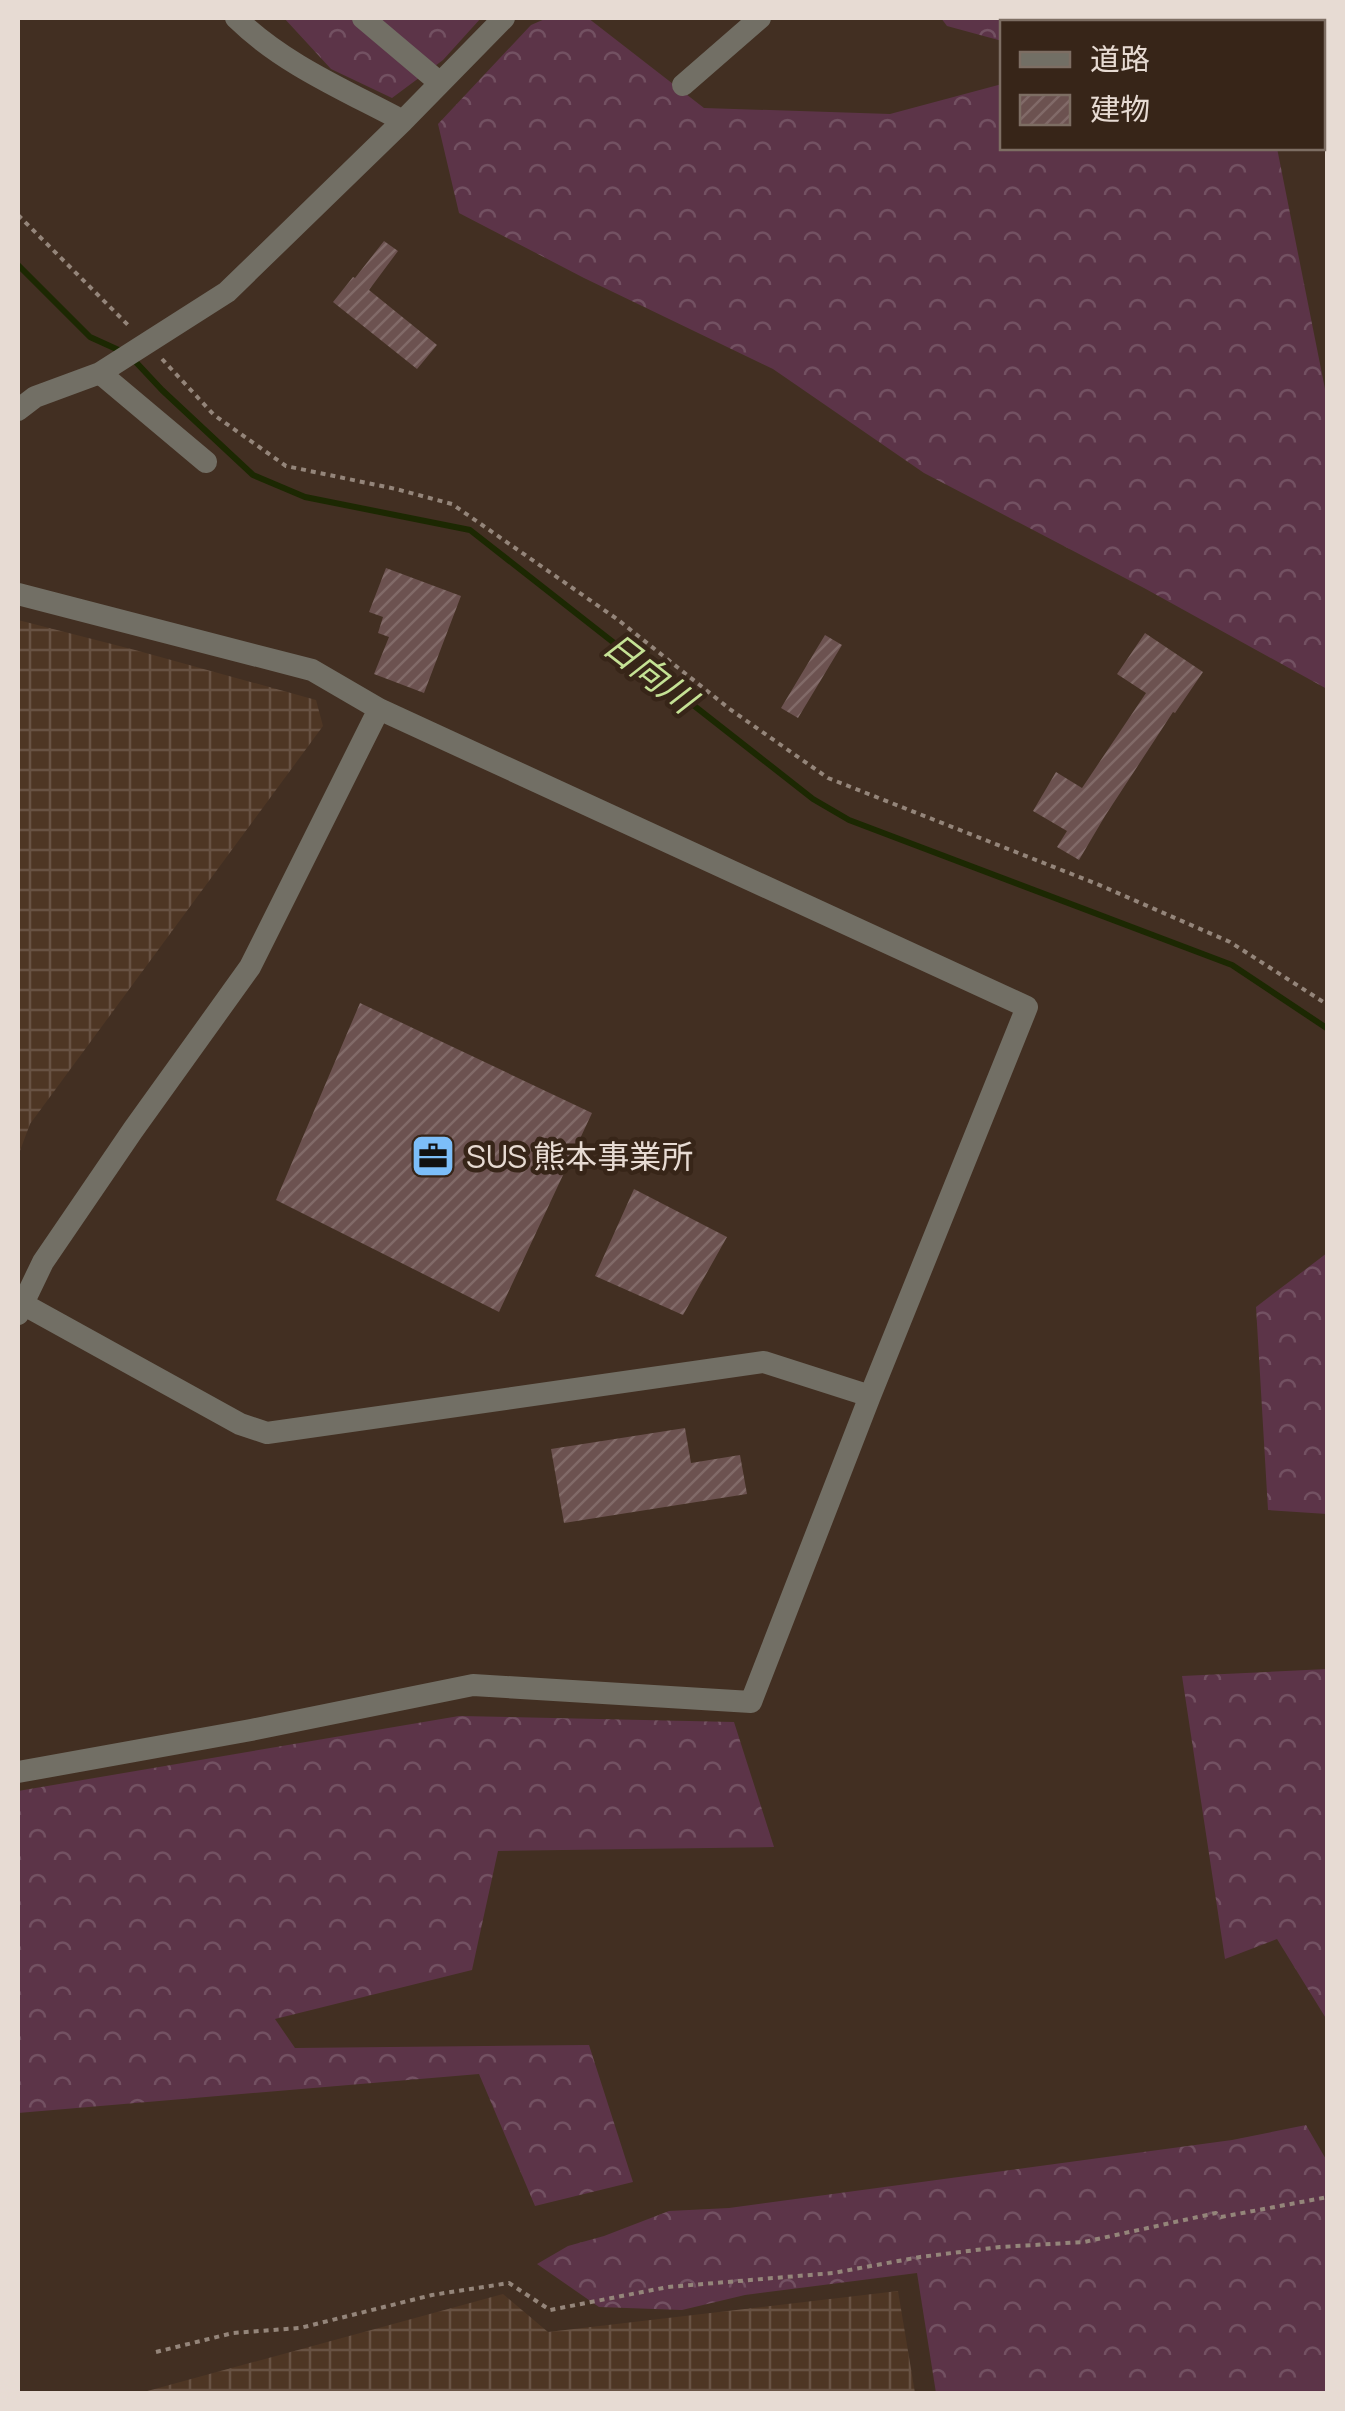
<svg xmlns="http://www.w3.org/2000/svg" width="1345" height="2411" font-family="Manrope,'Noto Sans JP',sans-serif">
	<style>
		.industrial { fill: url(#industrial-grid) }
		.forest { fill: url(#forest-crowns) }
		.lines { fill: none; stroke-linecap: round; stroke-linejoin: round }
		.stream { stroke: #1c2802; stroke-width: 6 }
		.building { fill: url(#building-hatch) }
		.path { stroke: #94857a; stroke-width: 4; stroke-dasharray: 5 5; stroke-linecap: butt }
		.minor { stroke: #726f65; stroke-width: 22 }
		.labels { text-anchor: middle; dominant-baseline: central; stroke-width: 9; stroke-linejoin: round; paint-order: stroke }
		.poi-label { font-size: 32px; fill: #e7dbd3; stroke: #372518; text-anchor: start }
		.water-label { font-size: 35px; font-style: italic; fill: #c5e295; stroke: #372518 }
	</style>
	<defs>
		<pattern id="industrial-grid" width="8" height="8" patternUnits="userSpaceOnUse" patternTransform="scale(2.5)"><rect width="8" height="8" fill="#4e3624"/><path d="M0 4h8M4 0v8" fill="none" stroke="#685243"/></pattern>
		<pattern id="forest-crowns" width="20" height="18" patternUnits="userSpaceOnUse" patternTransform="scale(2.5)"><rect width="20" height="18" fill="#5c3448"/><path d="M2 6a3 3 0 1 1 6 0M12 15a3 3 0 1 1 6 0" fill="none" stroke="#735162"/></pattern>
		<pattern id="building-hatch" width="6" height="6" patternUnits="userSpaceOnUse" patternTransform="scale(2.5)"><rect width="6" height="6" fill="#6c5250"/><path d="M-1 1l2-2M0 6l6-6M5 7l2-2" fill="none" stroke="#816a68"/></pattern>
	</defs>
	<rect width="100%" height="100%" fill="#422f22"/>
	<path class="industrial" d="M18,620L135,650L316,700L323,726L30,1124L18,1156Z
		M898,2291L915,2393H140L503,2294L548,2332Z"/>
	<path class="forest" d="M284,18H481L443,60L392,98L331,69Z
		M547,18H588L704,108L890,114L1002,84V148H1277L1327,399V689L1144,588L924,473L773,369L584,278L459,213L438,124L531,25Z
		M941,18H1124L1130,22H1002V41L947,26Z
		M1327,1253V1514L1268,1510L1256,1307Z
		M1327,1669H1328L1327,2020L1277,1939L1225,1959L1182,1676Z
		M459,1716L734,1722L774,1847L498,1851L472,1970L275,2019L295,2048L589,2045L633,2182L535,2206L479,2074L18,2113V1791Z
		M1306,2125L1327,2161V2393H936L917,2273L745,2295L682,2310L599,2307L537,2264L568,2246L604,2236L669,2211L729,2208L1232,2140Z"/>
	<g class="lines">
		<path class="stream" d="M18,265L90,337L123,352
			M133,359L162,390L253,475L305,497L470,530L813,799L849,820L1232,965L1328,1029"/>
	</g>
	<path class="building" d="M384,241L398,251L369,290L437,345L417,369L333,302L353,277L355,278Z
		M386,568L461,596L424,693L374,674L389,637L378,633L383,617L369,612Z
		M1145,633L1203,672L1175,713L1173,712L1105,816L1079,860L1057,847L1067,831L1033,811L1056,772L1082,788L1146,693L1117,674Z
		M825,635L842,645L798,718L781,708Z
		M360,1003L592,1113L499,1312L276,1200Z
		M634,1189L727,1237L683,1315L595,1276Z
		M685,1428L691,1463L740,1455L747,1494L564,1523L551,1449Z"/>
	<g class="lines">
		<path class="path" d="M1205,18L1210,22
			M1322,124L1328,130
			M18,215L131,328
			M162,359L214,415L286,466L396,489L452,504L617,619L731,710L828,778L1097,884L1230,942L1328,1005
			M156,2352L233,2333L300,2328L432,2295L509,2283L550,2310L668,2287L833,2273L920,2257L1000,2247L1084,2242L1216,2213L1221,2217L1328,2197"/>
		<path class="minor" d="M236,18C283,64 345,90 403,121
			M363,18L440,83
			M683,85L760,18
			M100,373L206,462
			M18,410L35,397L100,373L227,292L403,121L504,18
			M18,594L312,670L379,709L1027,1007L870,1396L751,1702L473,1685L251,1730L18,1772
			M18,1303H21L240,1424L267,1433L764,1362L870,1396
			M18,1314L43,1262L133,1130L250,967L379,709"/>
	</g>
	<defs>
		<symbol id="office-square" viewBox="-11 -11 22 22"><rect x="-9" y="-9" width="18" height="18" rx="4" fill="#7cbef9" stroke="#372518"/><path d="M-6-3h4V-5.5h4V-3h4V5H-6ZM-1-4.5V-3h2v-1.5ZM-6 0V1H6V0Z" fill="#111"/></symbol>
	</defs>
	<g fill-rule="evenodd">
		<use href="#office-square" x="408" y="1131" width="50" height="50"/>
	</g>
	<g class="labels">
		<g class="poi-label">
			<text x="466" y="1156">SUS 熊本事業所</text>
		</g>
		<g class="water-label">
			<text transform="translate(650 672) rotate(38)">日向川</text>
		</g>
	</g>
	<rect width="1345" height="2411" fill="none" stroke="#e7dbd3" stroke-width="40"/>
	<rect x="1000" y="20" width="325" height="130" fill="#372518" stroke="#7d6e63" stroke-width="2.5"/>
	<rect x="1020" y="52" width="50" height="15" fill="#726f65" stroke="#7d6e63" stroke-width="2.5"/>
	<text x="1090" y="70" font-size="30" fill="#e7dbd3">道路</text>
	<rect x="1020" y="95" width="50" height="30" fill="url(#building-hatch)" stroke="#7d6e63" stroke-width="2.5"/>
	<text x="1090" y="120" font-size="30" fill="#e7dbd3">建物</text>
</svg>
